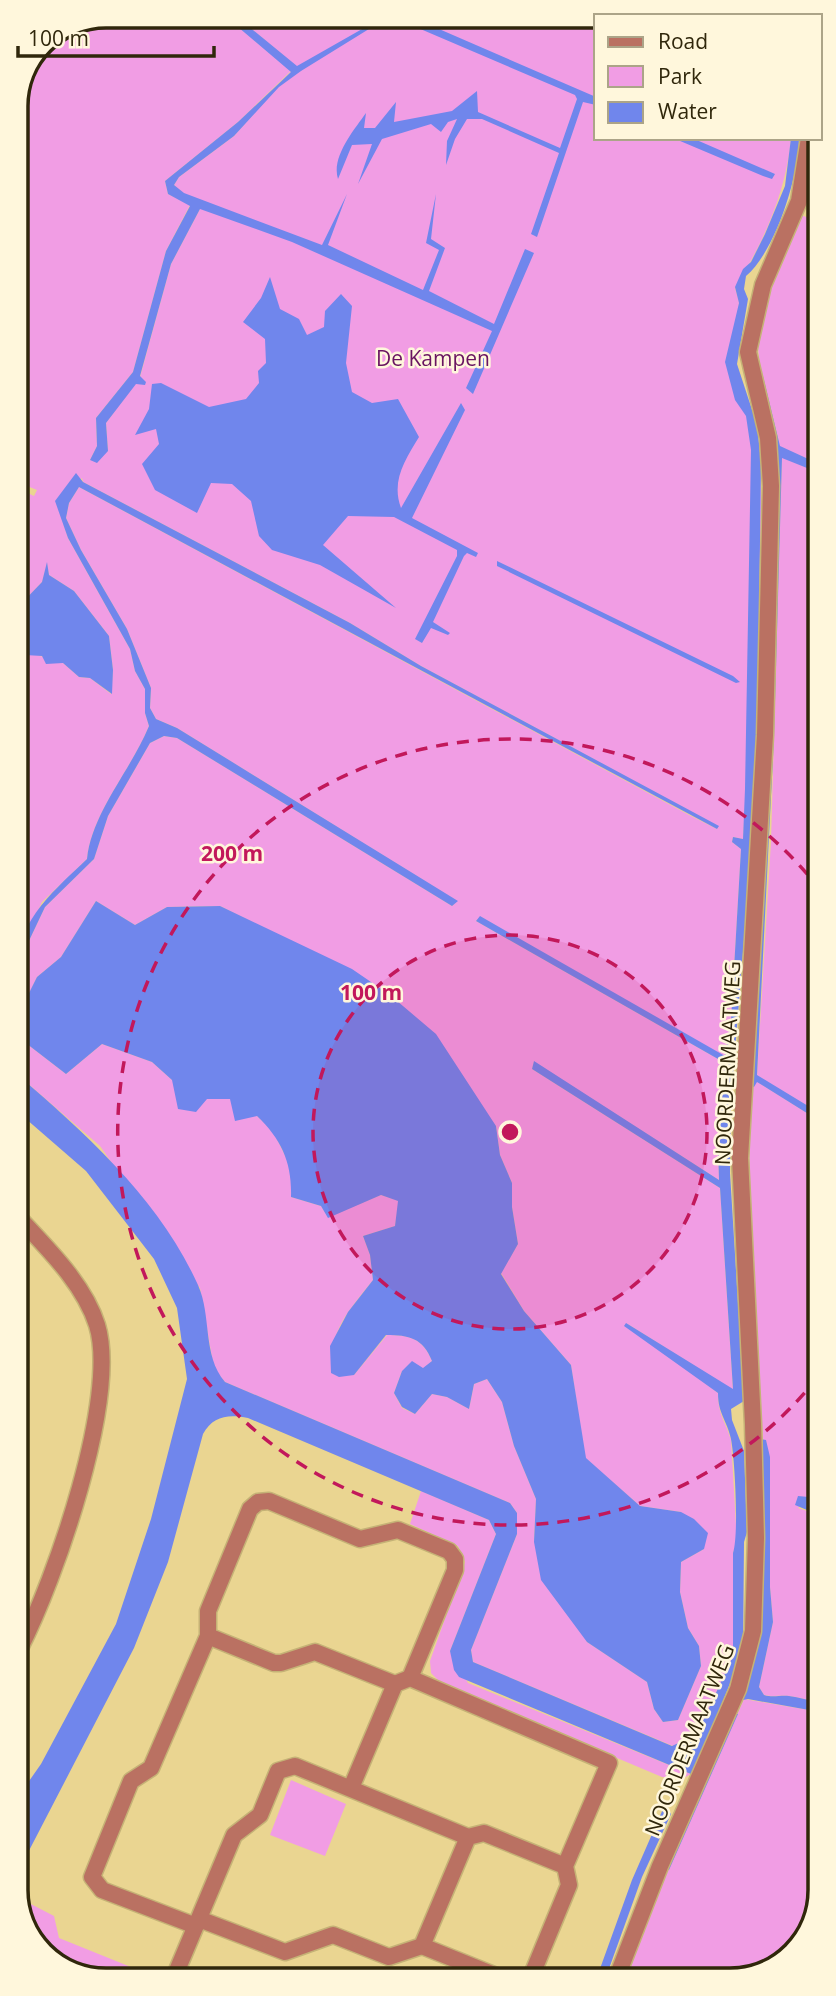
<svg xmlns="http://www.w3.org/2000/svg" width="836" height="1996" font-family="'Open Sans',sans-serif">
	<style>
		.green { fill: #f19de4; fill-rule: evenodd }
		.water { fill: #7086ec }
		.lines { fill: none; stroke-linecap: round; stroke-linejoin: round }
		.minor-casing { stroke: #c5b276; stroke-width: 19 }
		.minor { stroke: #ba7162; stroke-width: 16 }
		.ring { fill: none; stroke: #c2185b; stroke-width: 3.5; stroke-dasharray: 12 9 }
		.labels { text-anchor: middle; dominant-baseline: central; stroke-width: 5; stroke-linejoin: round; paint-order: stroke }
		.park-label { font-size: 21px; fill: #6a1461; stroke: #fff7dc }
		.street-label { font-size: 21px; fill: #30270b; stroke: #fff7dc }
		.rim { fill: none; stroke: #30270b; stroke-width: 3.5 }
		.centre { fill: #c2185b; stroke: #fff7dc; stroke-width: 3.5 }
		.ring-label { font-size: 21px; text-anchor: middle; font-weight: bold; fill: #c2185b; stroke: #fff7dc; stroke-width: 5; stroke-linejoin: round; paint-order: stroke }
	</style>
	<rect width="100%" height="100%" fill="#ead591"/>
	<path class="green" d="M106,16H225L291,71L238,122L165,181L168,194L190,205L166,251L133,372L96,418L97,446L90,460L108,451L106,423L140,377L171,264L200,209L174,185L179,177L234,136L296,66L236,16H596V138H791C786,193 764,241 735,288L739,302L735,370L760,470L762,513L743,839L733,837L732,842L741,849L731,1020L725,1057L481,917L476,921L725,1063L718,1147L719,1180L534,1062L532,1069L720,1188L733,1390L626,1323L718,1393C718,1415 725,1420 731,1440L737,1542L733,1553V1656L697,1734L673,1746L473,1662L471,1650L517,1534V1513L510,1503L225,1382L214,1369L200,1288L100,1146L18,1075V1037L66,1074L102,1044L152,1062L172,1080L207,1099L230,1098L257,1116L273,1131L292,1170L291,1197L321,1206L328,1217L381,1195L399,1201L395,1226L363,1236L370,1255L373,1280C347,1313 330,1329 331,1373L354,1375L387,1335C409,1335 423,1338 432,1361L423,1369L402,1371L394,1393L402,1408L415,1414L432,1394L447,1397L469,1409L474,1384L487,1379L502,1402L514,1446L536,1499L534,1542L587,1642L647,1682L654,1709L663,1722L678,1720L701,1666L699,1646L688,1628L680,1592L681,1562L704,1549L681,1512L640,1506L585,1458L571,1365L524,1311L501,1273L518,1244L512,1207V1183L500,1155L496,1126L274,933L220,906L167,907L135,925L96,901L61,957L37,977L18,1016V964L45,907L94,859L108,816L150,743L164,736L177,738L452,906L457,901L177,728L156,719L150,708L151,688L127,629L81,550L66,518L69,503L79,487L691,816L717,829L718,826L421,666L350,623L83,482L82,478L56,501L68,538L130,649L135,671L145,689V713L149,726C131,770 92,812 87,859L42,902L18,954L17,488L34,496L37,490L17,482L16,101L42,42ZM47,564L49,575L74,591L109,636L113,670L111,694L90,678L79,677L63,663L37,655H25L22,651L19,606L42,582Z
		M801,215L816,221L817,463L780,447C774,414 760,380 758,347C756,302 783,254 801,215Z
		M782,457L817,472L818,1112L757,1076L771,841Z
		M756,1081L818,1120L819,1498L814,1496L798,1508L819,1515L820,1702C809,1701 799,1697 789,1696C781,1695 773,1697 764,1695L759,1687L773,1622L770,1587V1467L766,1441L763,1439C756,1322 744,1204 752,1087Z
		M421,1491L489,1520L496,1534L450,1651L468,1683L691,1774L682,1779L662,1777L442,1684L431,1673L430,1661L465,1562L458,1546L410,1524Z
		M744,1699L820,1712V1890L802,1945L759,1976H626L676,1850Z
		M291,1780L346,1804L325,1856L270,1835Z
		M25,1901L54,1916L59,1938L163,1980H112L51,1961L20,1919V1902Z"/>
	<path class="water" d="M225,16H236L297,66L385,16H409L596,97V105L583,102L537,237L531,234L559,153L482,119H467L455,139L446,165L447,141L457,119L448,122L441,132L431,124L382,139L358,184L372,144L352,145L338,179C331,157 354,130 366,113L364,128H375L396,102L394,122L452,111L477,91L478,112L560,148L577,99L575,95L390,16L301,71L279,87L234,136L179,177L174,185L184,193L322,245L347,194L328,245L423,290L439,250L426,243L436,194L431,239L445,248L429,291L494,324L525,249L534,253L473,394L466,388L492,331L292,242L200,209L171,264L140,376L146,382L145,385L136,384L106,423L108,451L97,463L90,460L97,446L96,418L133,372L166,251L190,206L168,194L165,181L238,122L291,72Z
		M673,138H692L775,174L772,179L763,176Z
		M791,138H799C799,176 775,252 746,276L744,289L748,299L737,364L757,425L761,462L757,778L731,1101L730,1173L744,1401L731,1409L732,1420L744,1451L747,1532L744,1542L743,1651L700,1758L691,1774L459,1677L454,1670L450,1651L496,1534L489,1520L248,1418C228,1414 213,1416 203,1434L168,1562L134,1648L20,1868V1794L41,1764L116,1624L151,1519L187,1379L177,1308L154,1259L86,1171L18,1112V1075C88,1136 159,1199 198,1285C212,1316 202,1355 225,1382L510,1503L517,1513V1534L471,1650L473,1662L672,1746L697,1734L733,1656V1553C739,1535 735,1460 731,1439C727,1420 718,1414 718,1393L624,1326L626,1323L733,1389L720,1188L532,1069L534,1061L719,1180L718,1147L725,1063L476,921L480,916L725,1056L731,1020L741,849L732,842L733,837L743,839L745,789L751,450L746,416L735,400L725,362L739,303L735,287L743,269L751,262L765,234L785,186Z
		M270,277L280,309L299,319L307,335L324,327L325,311L341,294L352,306L346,363L352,392L372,403L398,399L419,437C405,460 391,481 401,508L461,403L465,410L412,518L478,553L476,557L467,553L464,556L433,622L450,633L448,635L431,628L422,643L415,639L457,556V550L394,517L348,516L323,545L396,608L320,565L272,550L259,536L251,501L232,484L211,483L197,513L155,490L142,464L159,444L156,429L135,435L149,409L152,384L161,383L209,407L246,399L259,383L258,371L266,363L265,339L243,322L261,298Z
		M762,372L780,446L817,463V472L782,458L774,737L757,1075L818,1112V1120L757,1082L754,1087L750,1086L773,428Z
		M76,473L83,482L350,623L421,666L719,826L717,829L79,487L69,503L66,518L81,550L127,629L151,688L150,708L156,719L177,728L458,901L452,906L177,738L164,736L150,743L108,816L94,859L45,907L18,964C18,919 57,888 87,859C92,812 131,770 149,726L145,713V689L135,671L130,649L68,538L55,501Z
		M497,561L733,676L740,682L736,683L497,566Z
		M47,562L49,575L74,591L109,636L113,670L112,694L90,678L79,677L63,663L46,664L42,656L25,655L22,651L19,606L42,582Z
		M96,901L135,925L167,907L220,906L352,969L390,995L436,1034L496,1126L500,1155L512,1183V1207L518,1244L501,1274L524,1311L571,1365L586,1458L640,1506L681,1512L694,1519L708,1533L704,1549L681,1562L680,1592L688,1628L699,1646L701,1666L678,1720L663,1722L654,1709L647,1682L587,1642L541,1580L534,1542L536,1499L514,1446L502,1402L487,1379L474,1384L469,1409L447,1397L432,1394L415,1414L402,1407L394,1393L402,1371L412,1361L423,1368L432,1361C423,1338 409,1335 386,1335L354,1375L339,1377L331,1373L330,1346L348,1312L373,1280L370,1255L363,1236L395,1226L398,1201L381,1195L328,1218L321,1206L291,1197C292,1163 282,1140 257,1116L235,1121L230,1099H207L196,1112L178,1109L172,1080L152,1062L102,1044L66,1074L18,1037L19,1013L37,977L61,957Z
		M761,1439L766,1440L770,1457V1587L773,1622L759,1687L764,1695C773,1698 780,1695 789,1696C799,1697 809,1701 820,1702V1712L748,1699L743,1700L739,1705L760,1636L764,1515Z
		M798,1496L819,1498V1515L795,1505Z
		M735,1713L738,1714L669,1870L666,1869Z
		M663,1809H668L671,1814L642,1877L606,1977H597L632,1880Z"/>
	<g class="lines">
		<defs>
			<path id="minor" d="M19,1218C48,1249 84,1284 97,1325C119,1397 55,1580 20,1648
				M208,1636L274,1663H281L315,1652L395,1684L410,1678
				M351,1788L395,1684
				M199,1919L285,1952L333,1935L389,1957L422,1946L499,1977
				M196,1926L102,1890L92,1877L131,1781L151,1768L208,1636V1611L250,1509L258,1502L269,1501L360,1539L398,1530L449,1551L455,1559V1570L410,1678L609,1763L565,1866L569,1885L531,1977
				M422,1946L468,1837L484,1833L565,1866
				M617,1977L660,1866L738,1689L753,1631L756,1538L753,1424L740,1158L765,735L771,486L768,438L748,352L763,285L799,201L809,138
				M173,1980L234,1835L260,1815L278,1771L295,1766L468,1837"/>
		</defs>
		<use href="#minor" class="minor-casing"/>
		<use href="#minor" class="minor"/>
	</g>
	<circle cx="510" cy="1132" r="197" fill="#c2185b" fill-opacity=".12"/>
	<g class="ring">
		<circle cx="510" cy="1132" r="197"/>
		<path d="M818 1377A393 393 0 1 1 818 887"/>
	</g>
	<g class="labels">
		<g class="park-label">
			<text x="433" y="358">De Kampen</text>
		</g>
		<g class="street-label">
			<text transform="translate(727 1063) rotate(-87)">NOORDERMAATWEG</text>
			<text transform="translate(689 1740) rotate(-68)">NOORDERMAATWEG</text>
		</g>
	</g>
	<path d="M0 0H836V1996H0ZM106 28H730A78 78 0 0 1 808 106V1890A78 78 0 0 1 730 1968H106A78 78 0 0 1 28 1890V106A78 78 0 0 1 106 28Z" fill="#fff7dc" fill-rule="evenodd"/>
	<path class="rim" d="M106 28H730A78 78 0 0 1 808 106V1890A78 78 0 0 1 730 1968H106A78 78 0 0 1 28 1890V106A78 78 0 0 1 106 28Z"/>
	<circle cx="510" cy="1132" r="10" class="centre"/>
	<g class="ring-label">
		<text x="232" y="861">200 m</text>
		<text x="371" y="1000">100 m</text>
	</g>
	<rect x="594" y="14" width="228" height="126" fill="#fff7dc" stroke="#aca488" stroke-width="2"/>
	<rect x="608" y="37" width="35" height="10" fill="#ba7162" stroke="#aca488" stroke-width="2"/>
	<text x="658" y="49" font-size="21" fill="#30270b">Road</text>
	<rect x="608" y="66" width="35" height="21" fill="#f19de4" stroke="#aca488" stroke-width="2"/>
	<text x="658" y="84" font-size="21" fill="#30270b">Park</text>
	<rect x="608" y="102" width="35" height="21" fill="#7086ec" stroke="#aca488" stroke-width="2"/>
	<text x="658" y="119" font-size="21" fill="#30270b">Water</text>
	<path d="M18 46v10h196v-10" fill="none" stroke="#30270b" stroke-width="3.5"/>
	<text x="28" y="46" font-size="21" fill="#30270b" stroke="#fff7dc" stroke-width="5" paint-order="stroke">100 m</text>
</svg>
